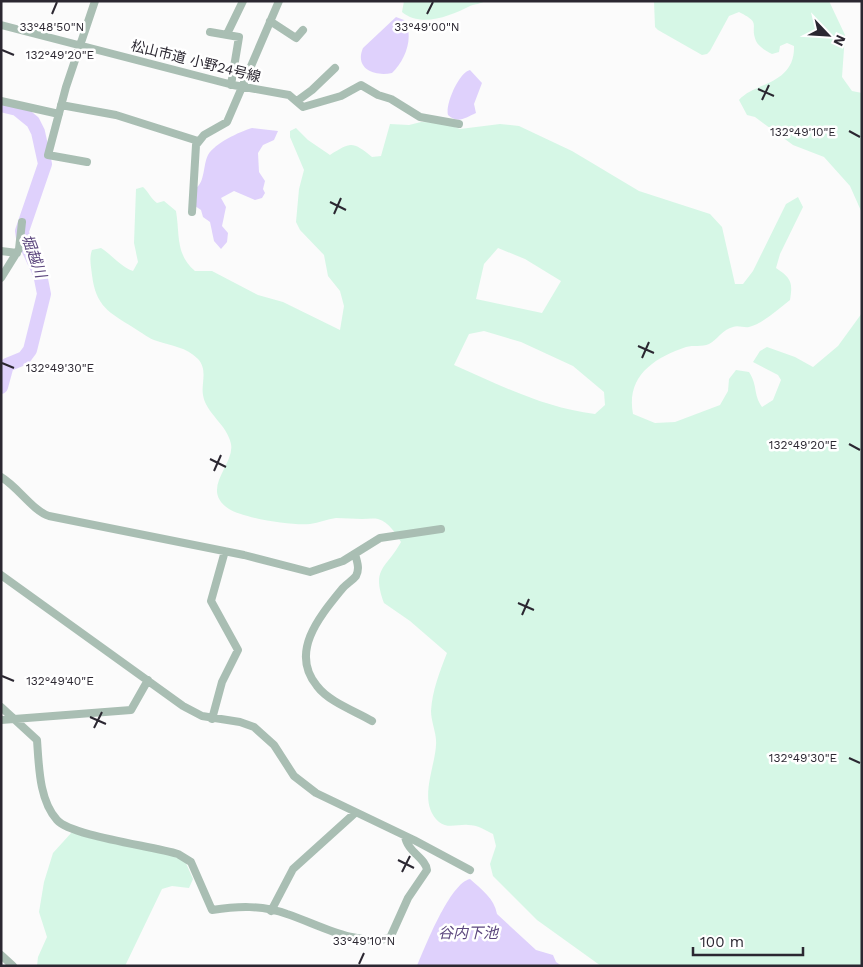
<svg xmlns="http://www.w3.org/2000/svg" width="863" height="967" font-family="'Work Sans','Noto Sans JP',sans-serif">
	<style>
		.green { fill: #d6f7e6; fill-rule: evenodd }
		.water { fill: #dfd1fc }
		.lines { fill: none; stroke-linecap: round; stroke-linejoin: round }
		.river { stroke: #dfd1fc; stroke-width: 14 }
		.minor { stroke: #a9beb3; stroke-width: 8 }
		.ticks { fill: none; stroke: #2b2731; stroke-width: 2 }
		.labels { text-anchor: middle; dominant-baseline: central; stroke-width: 5; stroke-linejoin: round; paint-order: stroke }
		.street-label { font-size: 14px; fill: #2b2731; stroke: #fff }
		.water-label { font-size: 15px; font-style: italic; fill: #5b467d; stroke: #fff }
		.ticks-label { font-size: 12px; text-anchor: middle; fill: #2b2731; stroke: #fff; stroke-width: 5; stroke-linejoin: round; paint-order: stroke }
	</style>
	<rect width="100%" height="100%" fill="#fbfbfb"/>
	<path class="green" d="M404,1H485C481,4 475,4 470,6C450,16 421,28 402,12Z
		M654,1H829L845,35L842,77L852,91L862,93V213L850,186L824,157L793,145L755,117L747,115L739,100C754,82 795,85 794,46L787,43L780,46L779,52L772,54C766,51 759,47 756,41C749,24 763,24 739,12L729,16L710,51L707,54L702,55L658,30L655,27Z
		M421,122L444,123L460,129L500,124L519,126L572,151L639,191L710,214L722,227L735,284H743L753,271L786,204L798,197L803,207L780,254L776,268C791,278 793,282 790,300C778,309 764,323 749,327C744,328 738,325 733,327C723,329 717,340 709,344C702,347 693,345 686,347C653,358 626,377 633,414L655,423L675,422L720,405L728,391L729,379L736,370L749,372C758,386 753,394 762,407L773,400L781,380L778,375L753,362L760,351L767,347L795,357L813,367L838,346L862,313V966H601L537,920L493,876L490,864L496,846L493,834C485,830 478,825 468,825C459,824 447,829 439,822C417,803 435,768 436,745C437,734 431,722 431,711C432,691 440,671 447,653L410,621L384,603C371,568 386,569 401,542C396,534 389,522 378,519C373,518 367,519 362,519C354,519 345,518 336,518C327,519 319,523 310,524C293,526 243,518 229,509C199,489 235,465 231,444C227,424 206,414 203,395C201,383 208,370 198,359C186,347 172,346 157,341C149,339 141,332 134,328C109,312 96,307 92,275C91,266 89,258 92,250L101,248C112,255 121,267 133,271L138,262L134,243L136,189L143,187C149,192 150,198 157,203L164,201L176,211C180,234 175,254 195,271H212L258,295L283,302L340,330L344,306L340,291L328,276L324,255L300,230L296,222L299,189L304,170L290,137V131L296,128L308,140L330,155C351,142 352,141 372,157L381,156L390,124L409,125ZM498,248L525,259L561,281L542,313L476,299L484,264ZM484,331L521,342L573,366L604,392L605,405L595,414C544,408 500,385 454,365L469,334Z
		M72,832L163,852L185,861L193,879L189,888L172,886L162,889L125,966H37L38,957L47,937L39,912L44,882L53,853Z"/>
	<path class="water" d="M396,17L404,20C415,36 405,61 392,73C375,77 354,69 363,48Z
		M470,70L482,83L474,104L476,113C465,118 458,124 448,115C445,105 459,72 470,70Z
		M252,128L278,131L274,140L263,145L258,153L259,172L265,181L263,189L265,193L262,198L255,200L234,191L221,198L226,207L222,226L228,233L227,242L221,249L214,241L210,222L203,217L201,210L195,206L196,188C205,182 203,165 208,155C215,143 239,132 252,128Z
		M470,879C482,890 494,898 497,914L536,950L553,955L556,962L562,966H417C425,947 450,883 470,879Z"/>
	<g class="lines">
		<path class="river" d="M1,105L17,109L33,122L38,132L45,164L22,231L23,238L40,274L44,294L30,350L24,358L7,365L1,387"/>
		<path class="minor" d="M270,21L296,38L303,30
			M1,25L233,85L289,95L303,107L341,96L361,85L378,95L391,99L420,117L459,124
			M210,32L239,37L231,85
			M227,34L243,1
			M1,101L59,114
			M297,101L312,90L335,68
			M61,105L116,115L198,141
			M87,162L48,155L66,87L95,1
			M192,212L196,145L204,135L227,122L279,1
			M1,251L17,253
			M1,278L19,249L22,222
			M1,477C18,487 33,511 49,516L244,555L310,572L343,561L380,538L441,529
			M355,554C357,561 360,569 356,576C352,581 346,584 342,589C320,616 289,652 317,686C329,702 355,711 372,721
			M1,575L183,706L202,716L240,722L254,727L274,745L294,776L316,793L414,840L470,870
			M1,707L37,740C39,766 39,800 57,820C71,836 153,846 178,854L191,862L212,910C238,906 262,905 287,914C320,925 354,946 390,938L408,898L427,870C426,858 407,852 405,836
			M212,719L222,682L238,650L211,601L225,551
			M1,720L131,710L148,680
			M271,911L293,869L355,813
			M1,955L13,966"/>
	</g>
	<path class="ticks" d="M52,14L57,2M427,14L433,2M2,50L14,55M758,89L774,96M762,100L769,85M849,131L860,137M330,202L346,210M334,214L341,198M638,346L654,353M642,358L649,342M2,363L14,368M849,444L860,450M210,459L226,467M214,471L221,455M518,603L534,610M522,615L529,599M2,676L14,681M90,717L106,724M94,728L102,712M849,758L860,763M398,860L414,868M402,872L410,856M359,964L364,953"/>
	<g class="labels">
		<g class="street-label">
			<text transform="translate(196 61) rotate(14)">松山市道 小野24号線</text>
		</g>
		<g class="water-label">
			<text transform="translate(34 256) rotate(70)">堀越川</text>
			<text x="468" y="933">谷内下池</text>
		</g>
	</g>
	<g class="ticks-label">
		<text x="52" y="31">33°48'50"N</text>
		<text x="427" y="31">33°49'00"N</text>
		<text x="60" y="59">132°49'20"E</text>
		<text x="803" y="136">132°49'10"E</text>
		<text x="60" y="372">132°49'30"E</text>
		<text x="803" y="449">132°49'20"E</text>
		<text x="60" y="685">132°49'40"E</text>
		<text x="803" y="762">132°49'30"E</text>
		<text x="364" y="945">33°49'10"N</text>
	</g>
	<rect width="863" height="967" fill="none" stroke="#2b2731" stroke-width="5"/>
	<g transform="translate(828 35) rotate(115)" stroke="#ffffff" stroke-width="4" paint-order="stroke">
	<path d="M0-4L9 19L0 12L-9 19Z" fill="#2b2731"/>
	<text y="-8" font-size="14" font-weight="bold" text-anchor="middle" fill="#2b2731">N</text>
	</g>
	<path d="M693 947v8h110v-8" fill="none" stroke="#2b2731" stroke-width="2.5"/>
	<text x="700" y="947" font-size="15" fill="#2b2731" stroke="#ffffff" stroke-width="4" paint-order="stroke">100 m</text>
</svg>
